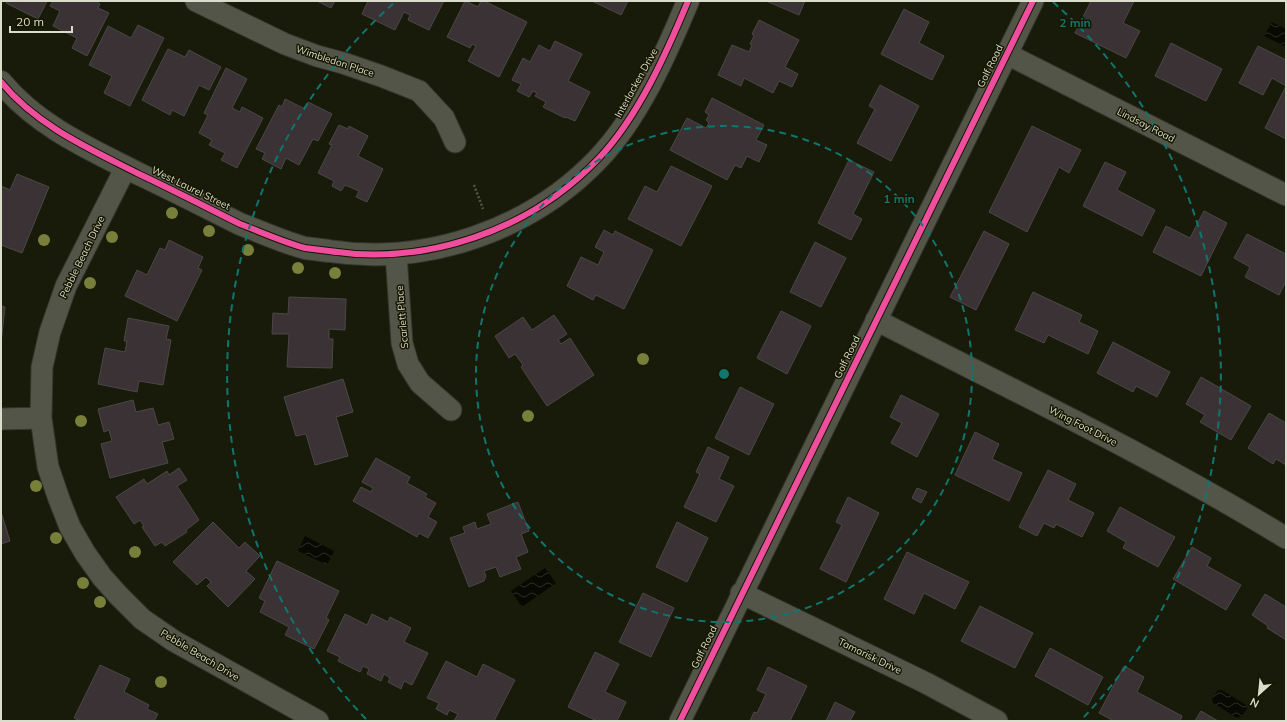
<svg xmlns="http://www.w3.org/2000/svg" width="1287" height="722" font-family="Mulish,sans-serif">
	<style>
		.water { fill: url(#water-waves) }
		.building { fill: #3a3235; stroke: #4c4846 }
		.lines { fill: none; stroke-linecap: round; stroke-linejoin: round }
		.minor-casing { stroke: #333529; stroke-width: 23 }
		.tertiary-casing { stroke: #333529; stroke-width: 24 }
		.path { stroke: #56574c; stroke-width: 2.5; stroke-dasharray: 2 2; stroke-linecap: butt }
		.minor { stroke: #545549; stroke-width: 21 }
		.tertiary { stroke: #545549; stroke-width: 22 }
		.cycleway-casing { stroke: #151700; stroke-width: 8 }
		.cycleway { stroke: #ef4d9e; stroke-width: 6 }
		.tree { fill: #777f3a }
		.ring { fill: none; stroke: #0f766e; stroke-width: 2; stroke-dasharray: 7 5 }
		.labels { text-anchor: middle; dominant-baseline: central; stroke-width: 3; stroke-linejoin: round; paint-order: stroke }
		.street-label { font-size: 10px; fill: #daddcb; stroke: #151700 }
		.centre { fill: #0f766e; stroke: #151700; stroke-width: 2 }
		.ring-label { font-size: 12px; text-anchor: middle; font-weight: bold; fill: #0f766e; stroke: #151700; stroke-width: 3; stroke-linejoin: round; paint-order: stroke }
	</style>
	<defs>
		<pattern id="water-waves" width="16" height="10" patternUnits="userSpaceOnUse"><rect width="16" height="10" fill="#080901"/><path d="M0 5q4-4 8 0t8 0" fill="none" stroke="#2b2c25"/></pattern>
	</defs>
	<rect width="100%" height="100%" fill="#181a0a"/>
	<path class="water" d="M1272,22L1286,29V47L1264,36Z
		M305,536L334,551L327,565L298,551Z
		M545,568L556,583L522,607L511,591Z
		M1218,690H1222L1246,705L1247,709L1241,717L1237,718L1213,703L1212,699Z"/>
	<path class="building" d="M7,1H47L38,19L6,3Z
		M53,1H95L100,4L98,8L109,13L87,56L72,48L77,38L53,26L60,11L50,6Z
		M317,1H335L331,8Z
		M368,1H444L429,30L408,20L410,15L404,12L395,30L362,14Z
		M465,1L478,7L481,1H484L527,22L499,77L468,61L476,46L472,44L470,48L447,37Z
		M592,1H628L621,15Z
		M766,1H805L799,15Z
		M1091,1H1134L1123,23L1140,31L1126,58L1075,33Z
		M904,9L929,22L919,43L944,56L932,80L881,54Z
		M759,20L799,40L785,67L798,74L792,87L779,81L773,93L744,78L741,86L718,75L732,45L749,52L752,45L750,44L754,36L752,34Z
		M138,25L164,38L130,106L104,93L112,76L89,65L108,26L131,38Z
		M555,41L582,54L568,81L590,92L575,121L566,117L565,118L543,107L546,102L535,96L537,93L533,91L529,97L517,91L521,84L512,80L523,58L530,62L539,45L550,51Z
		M1171,43L1222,69L1206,101L1155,76Z
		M1258,46L1286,60V86L1272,78L1263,95L1239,83Z
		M168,49L185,57L189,50L221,67L209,90L199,85L184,116L172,110L170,115L142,100Z
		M226,68L247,79L232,108L240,112L242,107L263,118L237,168L221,160L225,153L209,145L212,140L199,133L208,115L204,113Z
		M880,85L919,106L891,161L857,143L875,109L869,106Z
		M1286,86V139L1265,128Z
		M712,98L764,125L756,140L767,145L759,162L747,156L741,168L735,165L727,180L670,150L687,118L706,128L709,123L706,120L709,115L705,112Z
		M285,99L305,109L308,102L332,114L318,141L313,139L299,165L286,158L281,169L262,159L265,153L256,149L279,105L282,107Z
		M339,125L348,129L349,126L368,136L358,156L383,169L367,202L356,197L359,191L345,185L341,191L332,186L334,181L318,173L332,145L329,144Z
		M1032,126L1081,150L1069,173L1059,167L1027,232L989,212Z
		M849,160L874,172L853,214L862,219L851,240L818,223Z
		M1105,162L1126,172L1117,190L1155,210L1142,236L1083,206Z
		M671,166L712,186L681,246L628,219L645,186L657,192Z
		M17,174L49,187L22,253L1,245V186L10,190Z
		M1204,211L1227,223L1201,276L1153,252L1166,226L1190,238Z
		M604,230L613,235L615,231L653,250L624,309L596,295L593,300L567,286L581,257L598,265L604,252L595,247Z
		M984,231L1009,244L976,310L950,297Z
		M1247,234L1286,254V284L1285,283L1279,295L1245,277L1250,267L1234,258Z
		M169,240L203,257L198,268L202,270L177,321L125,296L137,270L147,275L160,248L165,250Z
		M815,242L846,258L821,307L790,292Z
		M1033,292L1082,315L1079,322L1098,331L1088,354L1048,335L1044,343L1015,330Z
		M289,297L346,299L345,330L329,329V339H333L332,368L287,367L289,334H272L273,313L288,314Z
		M1,306L5,307L1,343Z
		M781,311L811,326L787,374L757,358Z
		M554,315L567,334L558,340L561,344L570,338L594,375L547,406L521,367L523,365L515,354L509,358L495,336L523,317L532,330Z
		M128,318L169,326L166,339L171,340L163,385L139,381L137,392L98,384L105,348L125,352L127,341H124Z
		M1113,342L1170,372L1157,397L1136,386L1133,392L1097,373Z
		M1201,377L1251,406L1231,440L1200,422L1205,415L1186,404Z
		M343,379L353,412L336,417L348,456L315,465L306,434L296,436L284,397Z
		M740,387L774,404L749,455L715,438Z
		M901,395L939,414L917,457L891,443L902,423L890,417Z
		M133,400L136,412L153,408L158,425L169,422L174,439L162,442L168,463L110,478L101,444L112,441L109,430L104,432L98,409Z
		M1269,413L1286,423V465L1276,459L1273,464L1248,448Z
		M975,432L999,444L992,459L1022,473L1009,501L955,475Z
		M708,447L729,457L719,479L734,486L716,522L684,507L700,474L696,472Z
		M376,458L410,477L407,483L427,494L425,497L436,503L428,517L437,522L428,538L419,533L417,537L353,501L361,487L371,492L373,488L362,482Z
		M179,468L187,480L177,486L199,520L186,530L187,532L165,546L162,542L155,546L142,527L144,526L140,520L134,524L116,497L144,479L147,484L167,471L169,475Z
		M1048,470L1076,484L1068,500L1094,513L1082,537L1056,524L1054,528L1044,523L1037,536L1019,527Z
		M917,488L927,492L921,503L912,498Z
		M848,497L879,513L846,582L820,569L842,525L836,522Z
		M518,502L529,531L521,534L528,552L516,557L521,569L500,577L496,567L484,571L486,576L484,581L469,587L450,538L465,533L463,527L475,522L477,529L491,524L487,514Z
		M1120,507L1175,537L1158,567L1123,548L1126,542L1107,531Z
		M1,512L10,541L1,544Z
		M213,522L239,548L245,542L260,556L246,571L255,579L228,607L207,586L211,582L206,577L197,585L173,562Z
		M677,522L708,538L687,582L656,567Z
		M1192,547L1211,558L1207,566L1241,585L1226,610L1173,579Z
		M907,552L969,582L955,609L924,593L914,614L884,599Z
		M277,561L339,591L326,618L329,620L314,649L285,635L289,627L260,612L265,601L259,598Z
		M643,593L674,608L651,657L619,642Z
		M1265,594L1286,607V640L1267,628L1268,626L1252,615Z
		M980,606L1033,633L1015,668L961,641Z
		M345,614L367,625L372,614L388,622L390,617L411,628L404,642L428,653L412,685L404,681L401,689L388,682L390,678L384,674L381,681L367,674L369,669L363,666L360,672L338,661L340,657L327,651Z
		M1050,648L1103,677L1088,705L1035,676Z
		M595,652L619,664L605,692L626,702L617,721H597L568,707Z
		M446,661L477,677L483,664L515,680L494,721H454L458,714L449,710L447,715L436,709L439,703L427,698Z
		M100,665L130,679L124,692L149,705L147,709L158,714L154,721H81L74,718Z
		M1124,666L1144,677L1137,692L1182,716L1180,721H1114L1099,713Z
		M768,667L807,686L790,721H750L754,712L757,713L766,694L757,690Z
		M835,702L855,712L850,721H826Z
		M1201,711L1218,721H1195Z"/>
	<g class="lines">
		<defs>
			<path id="minor" d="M196,1L285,44L317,56L343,63L381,76L419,91L444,118L455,142
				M1007,54L1286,195
				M126,167L66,286L50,332L42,367L41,418L48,467L59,499L70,527L85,553L102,577L119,596L142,619L174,641L318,721
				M396,254L402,343L408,364L420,383L451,410
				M876,320C1014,391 1154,457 1286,538
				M1,419L41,418
				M741,593L926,683L997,721
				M680,721L1033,1"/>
			<path id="tertiary" d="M1,82C37,126 90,149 139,174C173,190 206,207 240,224C261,232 283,242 305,248C313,249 321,250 329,251C427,266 531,230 599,158C638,117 666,54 688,1"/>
		</defs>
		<use href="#minor" class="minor-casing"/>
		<use href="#tertiary" class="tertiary-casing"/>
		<path class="path" d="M474,185L483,209"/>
		<use href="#minor" class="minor"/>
		<use href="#tertiary" class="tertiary"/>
		<defs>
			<path id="cycleway" d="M1,82C37,126 90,149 139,174C173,190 206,207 240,224C261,232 283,242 305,248C313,249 321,250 329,251C427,266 531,230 599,158C638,117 666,54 688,1
				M680,721L1033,1"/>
		</defs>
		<use href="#cycleway" class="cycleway-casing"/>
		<use href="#cycleway" class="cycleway"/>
	</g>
	<g class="tree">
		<circle cx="172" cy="213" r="6"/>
		<circle cx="209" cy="231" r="6"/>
		<circle cx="112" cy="237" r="6"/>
		<circle cx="44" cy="240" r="6"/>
		<circle cx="248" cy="250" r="6"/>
		<circle cx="298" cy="268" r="6"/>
		<circle cx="335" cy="273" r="6"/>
		<circle cx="90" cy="283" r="6"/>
		<circle cx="643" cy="359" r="6"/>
		<circle cx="528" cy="416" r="6"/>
		<circle cx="81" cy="421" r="6"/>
		<circle cx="36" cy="486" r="6"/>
		<circle cx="56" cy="538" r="6"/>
		<circle cx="135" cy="552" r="6"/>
		<circle cx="83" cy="583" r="6"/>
		<circle cx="100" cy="602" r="6"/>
		<circle cx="161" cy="682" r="6"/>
	</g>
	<g class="ring">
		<circle cx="724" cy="374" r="248"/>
		<path d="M366 719A497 497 0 0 1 395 2M1053 2A497 497 0 0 1 1082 719"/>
	</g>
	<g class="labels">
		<g class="street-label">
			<text transform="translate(335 61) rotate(18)">Wimbledon Place</text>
			<text transform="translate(990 66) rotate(-64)">Golf Road</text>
			<text transform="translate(636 83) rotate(-61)">Interlacken Drive</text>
			<text transform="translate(1146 125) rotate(27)">Lindsay Road</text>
			<text transform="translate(191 188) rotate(26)">West Laurel Street</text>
			<text transform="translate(82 257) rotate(-64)">Pebble Beach Drive</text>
			<text transform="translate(402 317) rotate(-95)">Scarlett Place</text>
			<text transform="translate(847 357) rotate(-64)">Golf Road</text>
			<text transform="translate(1083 426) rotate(27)">Wing Foot Drive</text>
			<text transform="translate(704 647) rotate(-64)">Golf Road</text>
			<text transform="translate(200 655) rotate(31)">Pebble Beach Drive</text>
			<text transform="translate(870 656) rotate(26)">Tamarisk Drive</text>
		</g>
	</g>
	<circle cx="724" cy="374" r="6" class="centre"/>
	<g class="ring-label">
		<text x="1075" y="27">2 min</text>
		<text x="899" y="203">1 min</text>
	</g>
	<rect width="1287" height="722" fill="none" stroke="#daddcb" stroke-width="4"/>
	<g transform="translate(1259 694) rotate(207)" stroke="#151700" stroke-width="3" paint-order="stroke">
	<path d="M0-3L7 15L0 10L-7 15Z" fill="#daddcb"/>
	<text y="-6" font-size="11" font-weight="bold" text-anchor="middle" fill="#daddcb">N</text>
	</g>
	<path d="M10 26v6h62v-6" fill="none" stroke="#daddcb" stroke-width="2"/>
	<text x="16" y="26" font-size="12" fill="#daddcb" stroke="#151700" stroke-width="3" paint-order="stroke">20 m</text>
</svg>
